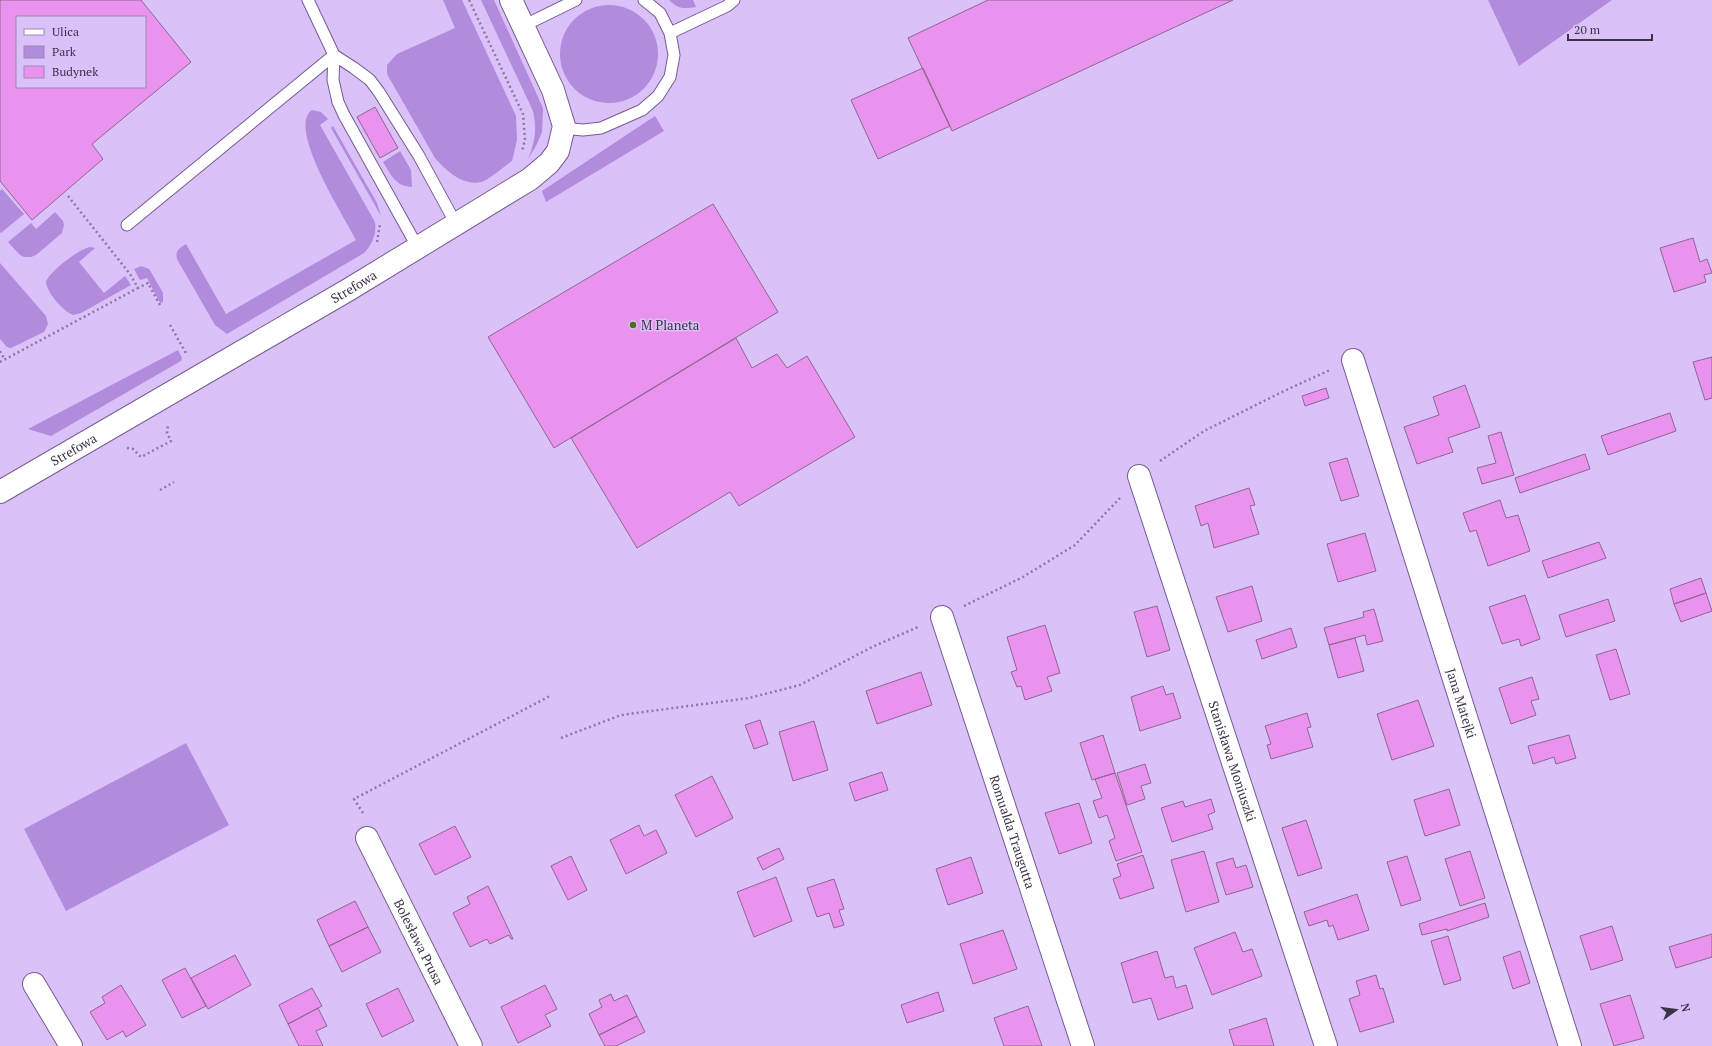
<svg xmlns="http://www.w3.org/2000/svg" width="1712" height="1046" font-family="'PT Serif',serif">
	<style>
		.green { fill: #b28bdc }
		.building { fill: #ea93ee; stroke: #8f6691; fill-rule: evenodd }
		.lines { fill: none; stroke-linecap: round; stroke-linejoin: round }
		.service-casing { stroke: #745c8e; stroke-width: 13 }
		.minor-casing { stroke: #745c8e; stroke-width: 24 }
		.path { stroke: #8b79a1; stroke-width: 2.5; stroke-dasharray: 2 3; stroke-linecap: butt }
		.service { stroke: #fff; stroke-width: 11 }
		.minor { stroke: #fff; stroke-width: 22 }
		.poi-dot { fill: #526b1c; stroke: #dbc1fa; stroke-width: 1.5 }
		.labels { text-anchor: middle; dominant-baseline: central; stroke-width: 3; stroke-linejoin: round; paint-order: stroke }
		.street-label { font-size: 13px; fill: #3c3248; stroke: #dbc1fa }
		.poi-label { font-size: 13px; fill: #3c3248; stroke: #dbc1fa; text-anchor: start }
	</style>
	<rect width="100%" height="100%" fill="#dbc1fa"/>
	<path class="green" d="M443,0H462L516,116L517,140L512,161C506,165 487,181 481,182C463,186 446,171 435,158L387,74V65L397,54L455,28Z
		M481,0H494L543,108L542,132L536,146L528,159C535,142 537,130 533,111Z
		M669,0H693L696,7C684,9 678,9 669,0Z
		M1488,0H1612L1519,66Z
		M560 54a49 49 0 1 1 98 0a49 49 0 1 1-98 0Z
		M312,110L321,112L328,119L320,125L375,222C377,233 372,245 364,253L227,334L215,325L178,261C174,252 178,249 186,244L226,314L356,240C346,219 286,128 312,110Z
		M655,116L664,131L546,202L542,191Z
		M333,126L377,203L381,216L331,128Z
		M400,151L411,170L412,187C395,186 391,175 383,162Z
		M2,189L24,214L1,233L0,232V191Z
		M55,212L63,221L64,225L62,233L36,255L31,257H24L20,255L8,242L31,223L36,229Z
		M90,247L95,248L79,262L104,293L125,276L131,285L81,313L73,315C63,311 47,293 46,282C50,271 79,249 90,247Z
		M0,263L46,316L48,324L44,332L11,348L7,347L0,339Z
		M141,266L149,269L151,272L163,293V302L160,303L147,278L140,280L134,269Z
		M178,350L182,358L181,361L51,436L28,429Z
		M186,743L229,825L66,911L24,829Z"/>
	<path class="building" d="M0,0H141L191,62L92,144L103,159L32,220L0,181ZM17,17H145V87H17Z
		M988,0H1233L952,131L908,38Z
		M923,68L950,126L878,159L851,100Z
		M375,107L398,148L380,158L357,117Z
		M713,204L778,312L554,448L488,337Z
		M1693,238L1700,262L1707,259L1712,273L1704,275L1706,282L1674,292L1660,248Z
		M736,338L752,368L777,354L787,368L807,356L855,437L739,506L730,492L637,548L571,438Z
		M1712,357V398L1705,400L1693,362Z
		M1465,385L1480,427L1448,438L1453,452L1417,464L1404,427L1439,415L1433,397Z
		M1326,388L1329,398L1305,406L1302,396Z
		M1670,413L1676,431L1608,455L1601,436Z
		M1501,432L1514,475L1482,484L1477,468L1496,463L1488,436Z
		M1585,454L1590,469L1520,493L1515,478Z
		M1347,458L1359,496L1341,501L1329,463Z
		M1249,488L1255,505L1250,506L1259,534L1214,548L1208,523L1201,526L1195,506Z
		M1500,500L1506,518L1518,515L1530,551L1488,566L1476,530L1470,532L1463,513Z
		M1365,533L1376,571L1338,582L1327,544Z
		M1599,542L1606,558L1548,578L1542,561Z
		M1701,578L1706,593L1674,604L1670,589Z
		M1252,586L1262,621L1228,632L1216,597Z
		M1706,593L1712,611L1681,622L1674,604Z
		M1525,595L1540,639L1521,646L1519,639L1502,644L1489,607Z
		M1608,599L1615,621L1566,637L1559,615Z
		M1157,606L1170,650L1147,657L1134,612Z
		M1374,609L1383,641L1367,645L1365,635L1329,645L1324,628L1364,617L1363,612Z
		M1045,625L1060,673L1047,677L1052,691L1025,700L1021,686L1017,687L1011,672L1017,670L1007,637Z
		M1291,628L1297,647L1262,659L1256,640Z
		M1355,638L1364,671L1338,678L1329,645Z
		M1616,649L1630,694L1610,700L1596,655Z
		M921,672L932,705L877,724L866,691Z
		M1532,677L1539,699L1531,701L1536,715L1511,724L1499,688Z
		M1163,686L1166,695L1173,693L1181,718L1140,731L1131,697Z
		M1418,700L1434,746L1392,760L1377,714Z
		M1307,713L1311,727L1307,728L1313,747L1271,759L1267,745L1271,744L1265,726Z
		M760,720L768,744L754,749L745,725Z
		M814,721L828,770L793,781L779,732Z
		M1103,735L1115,773L1092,780L1080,743Z
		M1569,735L1576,758L1556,764L1554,757L1533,764L1528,746Z
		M1145,764L1151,783L1141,786L1145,799L1127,805L1117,773Z
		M882,772L888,790L855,801L849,783Z
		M1115,773L1142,852L1116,861L1109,841L1115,838L1107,815L1099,818L1093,801L1102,798L1095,779Z
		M712,776L733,818L696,837L675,795Z
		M1449,789L1460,825L1425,836L1414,800Z
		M1211,799L1215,812L1208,815L1213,829L1172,842L1161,808L1183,801L1185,807Z
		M1079,803L1092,843L1059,854L1045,813Z
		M1306,820L1322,868L1298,876L1282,828Z
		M639,825L644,836L656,830L667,853L626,874L610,840Z
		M455,826L471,857L435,875L419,844Z
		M779,848L784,859L763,870L757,858Z
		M1204,851L1219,902L1186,912L1171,860Z
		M1470,851L1485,898L1460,906L1445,859Z
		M1143,855L1154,888L1120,899L1113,879L1121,876L1117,864Z
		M571,856L587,890L568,900L551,866Z
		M1407,856L1421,900L1401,906L1387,862Z
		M971,857L983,893L948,905L936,869Z
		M1233,858L1236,868L1246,865L1253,887L1226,895L1216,863Z
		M776,877L792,921L754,937L737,892Z
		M834,879L844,909L839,910L844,925L834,928L829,913L817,917L807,888Z
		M488,886L513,939H511L509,935L490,944L487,939L470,947L453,913L470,904L467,897Z
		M1357,894L1369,930L1338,940L1333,925L1329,927L1327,920L1309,926L1304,912Z
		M355,901L368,927L329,946L317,920Z
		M1485,903L1489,917L1447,931V929L1422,935L1419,924Z
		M1612,926L1623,960L1591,970L1580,936Z
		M368,927L381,952L342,972L329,946Z
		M1003,930L1017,969L973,984L960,944Z
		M1235,932L1243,952L1252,949L1262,976L1212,995L1194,948Z
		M1712,934V957L1676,968L1669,947Z
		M1448,936L1461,980L1444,985L1431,941Z
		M1157,951L1165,978L1173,976L1176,988L1186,985L1193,1008L1158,1020L1151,998L1133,1003L1121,963Z
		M1520,951L1530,983L1513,989L1503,957Z
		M235,955L251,985L208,1009L191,978Z
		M185,968L206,1006L182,1018L162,980Z
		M1376,975L1380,989L1383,988L1394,1022L1360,1032L1349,999L1360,995L1356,981Z
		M121,985L146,1025L126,1037L123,1031L107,1040L90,1012L105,1003L102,997Z
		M545,985L557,1009L545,1015L551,1026L518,1043L501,1007Z
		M312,988L322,1006L288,1024L279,1005Z
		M398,988L414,1021L382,1037L366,1004Z
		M938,992L944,1011L907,1023L901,1005Z
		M611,994L614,1001L627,995L637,1016L599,1035L589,1014L602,1007L599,1000Z
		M1630,995L1644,1038L1614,1046L1600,1004Z
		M1028,1006L1042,1046H1004L994,1018Z
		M318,1008L327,1026L316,1031L323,1046H299L288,1024Z
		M637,1016L645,1032L616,1046H605L599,1035Z
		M1266,1018L1274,1046H1234L1229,1030Z"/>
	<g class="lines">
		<defs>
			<path id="service" d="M308,0L334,55L333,80L338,102L344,115L418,248
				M523,26L576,0
				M670,33L727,6L734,0
				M334,55L354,68L370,80L379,92L419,156L456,224
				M563,128L583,130L601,128L642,110L658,96L670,77L674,55L670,33L660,13L644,0
				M127,225L334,55"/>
			<g id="minor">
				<path id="s1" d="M1353,360L1570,1046"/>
				<path id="s2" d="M1139,476L1326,1046"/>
				<path id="s3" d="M0,492L348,290L530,179L549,163L558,151L564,126L553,90L511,0"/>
				<path id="s4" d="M942,617L1083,1046"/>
				<path id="s5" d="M367,838L471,1046"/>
				<path d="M34,984L71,1046"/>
			</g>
		</defs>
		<use href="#service" class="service-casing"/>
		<use href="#minor" class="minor-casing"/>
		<path class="path" d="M469,0L523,114L525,140L522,151
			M68,196L130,274L138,288L148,283L160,305
			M377,242L380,224
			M170,325L187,355
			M0,351L5,360
			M0,362L138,288
			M127,448L133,449L141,457L171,441L167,433L168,425
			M1160,461L1204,431L1284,391L1330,370
			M160,490L174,482
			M964,606L1023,577L1075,545L1120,498
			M561,738L621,715L749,698L800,685L872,647L918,627
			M363,813L354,799L550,696"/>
		<use href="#service" class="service"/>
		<use href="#minor" class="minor"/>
	</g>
	<circle class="poi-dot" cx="633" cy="325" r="4"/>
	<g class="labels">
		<g class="street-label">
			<text stroke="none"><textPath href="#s3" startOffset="409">Strefowa</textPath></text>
			<text stroke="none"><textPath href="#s3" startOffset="85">Strefowa</textPath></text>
			<text stroke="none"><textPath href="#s1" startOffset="360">Jana Matejki</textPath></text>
			<text stroke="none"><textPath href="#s2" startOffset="300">Stanisława Moniuszki</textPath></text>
			<text stroke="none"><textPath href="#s4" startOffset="226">Romualda Traugutta</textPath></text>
			<text stroke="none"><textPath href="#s5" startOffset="116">Bolesława Prusa</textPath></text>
		</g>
		<g class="poi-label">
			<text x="641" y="325">M Planeta</text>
		</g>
	</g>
	<rect x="16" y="16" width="130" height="72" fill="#dbc1fa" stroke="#9b88b3"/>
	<rect x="24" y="29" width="20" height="6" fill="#ffffff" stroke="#9b88b3"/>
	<text x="52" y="36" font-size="12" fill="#3c3248">Ulica</text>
	<rect x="24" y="46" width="20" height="12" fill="#b28bdc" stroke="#9b88b3"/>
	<text x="52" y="56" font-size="12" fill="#3c3248">Park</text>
	<rect x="24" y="66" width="20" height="12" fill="#ea93ee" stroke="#9b88b3"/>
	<text x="52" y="76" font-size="12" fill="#3c3248">Budynek</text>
	<g transform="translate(1676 1010) rotate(76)" stroke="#dbc1fa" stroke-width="3" paint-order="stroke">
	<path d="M0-3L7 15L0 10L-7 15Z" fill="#3c3248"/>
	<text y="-6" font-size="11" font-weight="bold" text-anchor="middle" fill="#3c3248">N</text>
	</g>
	<path d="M1568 34v6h84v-6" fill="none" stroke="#3c3248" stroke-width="2"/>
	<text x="1574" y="34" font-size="12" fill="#3c3248" stroke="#dbc1fa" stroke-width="3" paint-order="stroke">20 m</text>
</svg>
